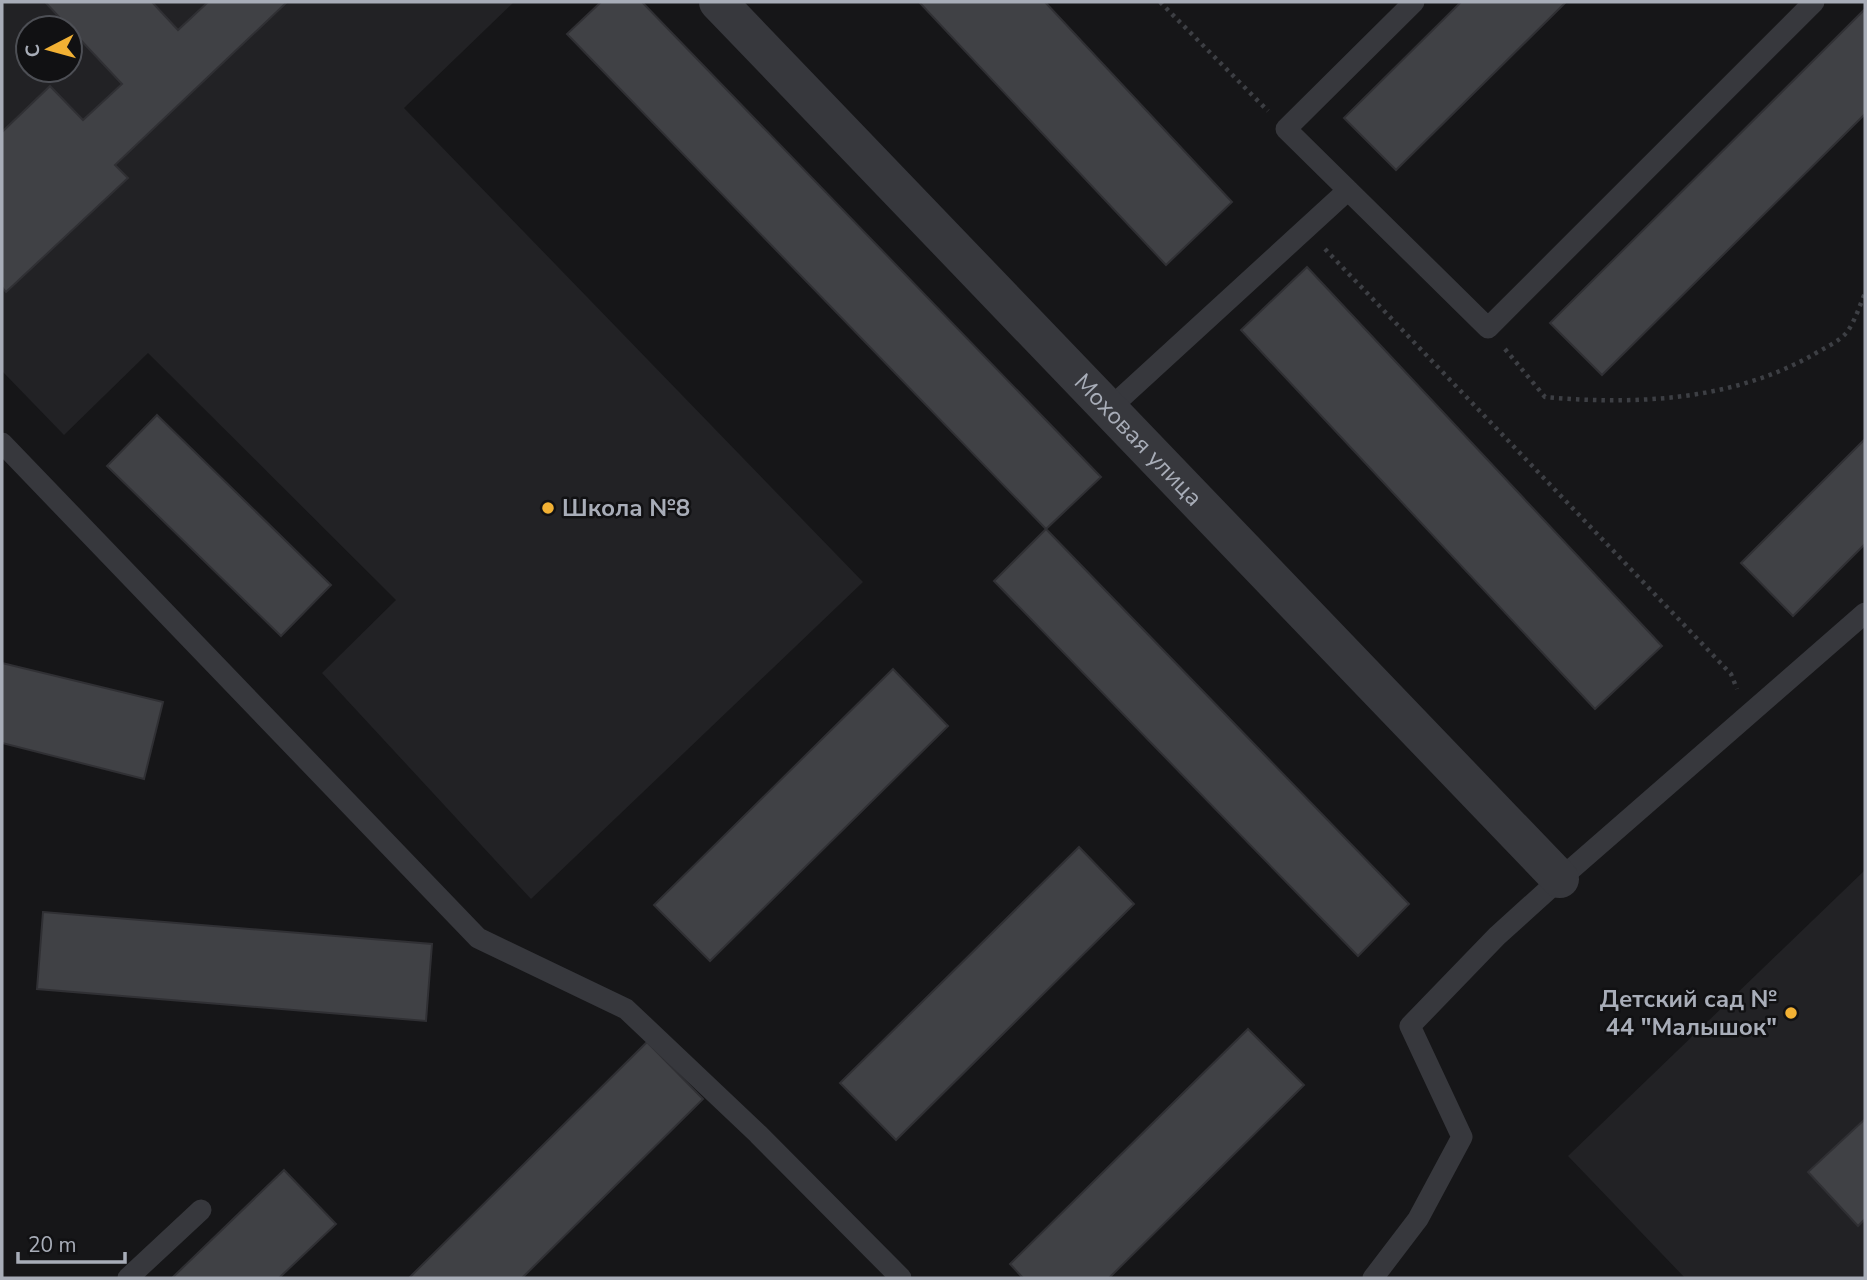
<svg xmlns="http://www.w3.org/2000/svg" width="1867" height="1280" font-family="'Nunito Sans',sans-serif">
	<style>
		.built { fill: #222225; fill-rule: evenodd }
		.building { fill: #404145; stroke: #303034; stroke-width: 2 }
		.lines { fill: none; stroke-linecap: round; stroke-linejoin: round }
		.path { stroke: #3d3f44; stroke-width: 4.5; stroke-dasharray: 3.5 5; stroke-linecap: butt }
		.lane { stroke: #37383d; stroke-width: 21 }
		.street { stroke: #37383d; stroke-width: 38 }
		.poi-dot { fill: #f2b134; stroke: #111113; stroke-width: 2.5 }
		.labels { text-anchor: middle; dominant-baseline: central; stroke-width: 5; stroke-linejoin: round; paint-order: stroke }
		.street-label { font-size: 24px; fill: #a8adb8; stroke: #111113 }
		.poi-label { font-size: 24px; font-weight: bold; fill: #a8adb8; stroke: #111113; text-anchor: start }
	</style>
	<rect width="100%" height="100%" fill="#161618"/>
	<path class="built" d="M2,2H514L404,108L863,582L531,899L322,673L396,600L148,353L64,435L2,371ZM28,28H70V70H28Z
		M1865,870V1278H1685L1568,1156Z"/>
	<path class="building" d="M45,2H152L178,30L208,2H287L115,165L128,178L6,292L2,287V132L50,86L83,120L122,84Z
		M601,2H642L1101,477L1046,529L567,34Z
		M919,2H1045L1232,202L1166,265Z
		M1461,2H1566L1396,170L1344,118Z
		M1865,9V114L1602,375L1550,323Z
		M1307,267L1662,646L1595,709L1241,330Z
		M157,415L331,585L281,636L107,466Z
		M1865,439V544L1793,616L1741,563Z
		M1046,529L1409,904L1358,956L994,581Z
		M2,663L163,702L144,779L2,743Z
		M893,669L948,726L710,961L654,905Z
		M1079,847L1134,904L896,1140L840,1083Z
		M43,912L432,944L426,1021L37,989Z
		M1248,1029L1304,1085L1109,1278H1023L1010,1264Z
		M647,1042L703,1099L522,1278H409Z
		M1865,1119V1219L1858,1226L1808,1172Z
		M284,1170L336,1224L279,1278H172Z"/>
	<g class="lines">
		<path class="path" d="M1160,2L1268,111
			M1325,249L1731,674L1737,689
			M1505,349L1545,397C1635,405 1729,401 1811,356C1822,349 1839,342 1847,332C1855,321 1860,305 1865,293"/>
		<path class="lane" d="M1414,2L1286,129L1488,328L1814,2
			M1109,409L1347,191
			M2,443L478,938L626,1009L758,1134L901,1278
			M128,1278L201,1210
			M1373,1278L1418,1219L1462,1137L1410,1026L1497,936L1560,879L1865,613"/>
		<path class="street" id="s1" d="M718,2L1560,879"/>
	</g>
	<g class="poi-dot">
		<circle cx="548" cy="508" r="7"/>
		<circle cx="1791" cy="1013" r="7"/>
	</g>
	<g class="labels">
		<g class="street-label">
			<text stroke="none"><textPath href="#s1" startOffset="607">Моховая улица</textPath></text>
		</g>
		<g class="poi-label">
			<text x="562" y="508">Школа №8</text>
			<text x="1777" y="999" text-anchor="end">Детский сад №<tspan x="1777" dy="28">44 "Малышок"</tspan></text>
		</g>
	</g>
	<rect width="1867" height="1280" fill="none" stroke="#a8adb8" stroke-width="7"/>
	<g transform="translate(49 49) rotate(264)"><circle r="33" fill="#111113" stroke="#4d4f55" stroke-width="2"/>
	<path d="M0-5L12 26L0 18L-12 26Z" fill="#f2b134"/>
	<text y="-10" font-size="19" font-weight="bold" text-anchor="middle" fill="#a8adb8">С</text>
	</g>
	<path d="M18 1252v10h107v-10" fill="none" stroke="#a8adb8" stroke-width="3.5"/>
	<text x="28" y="1252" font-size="21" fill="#a8adb8" stroke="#111113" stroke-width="5" paint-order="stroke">20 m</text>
</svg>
